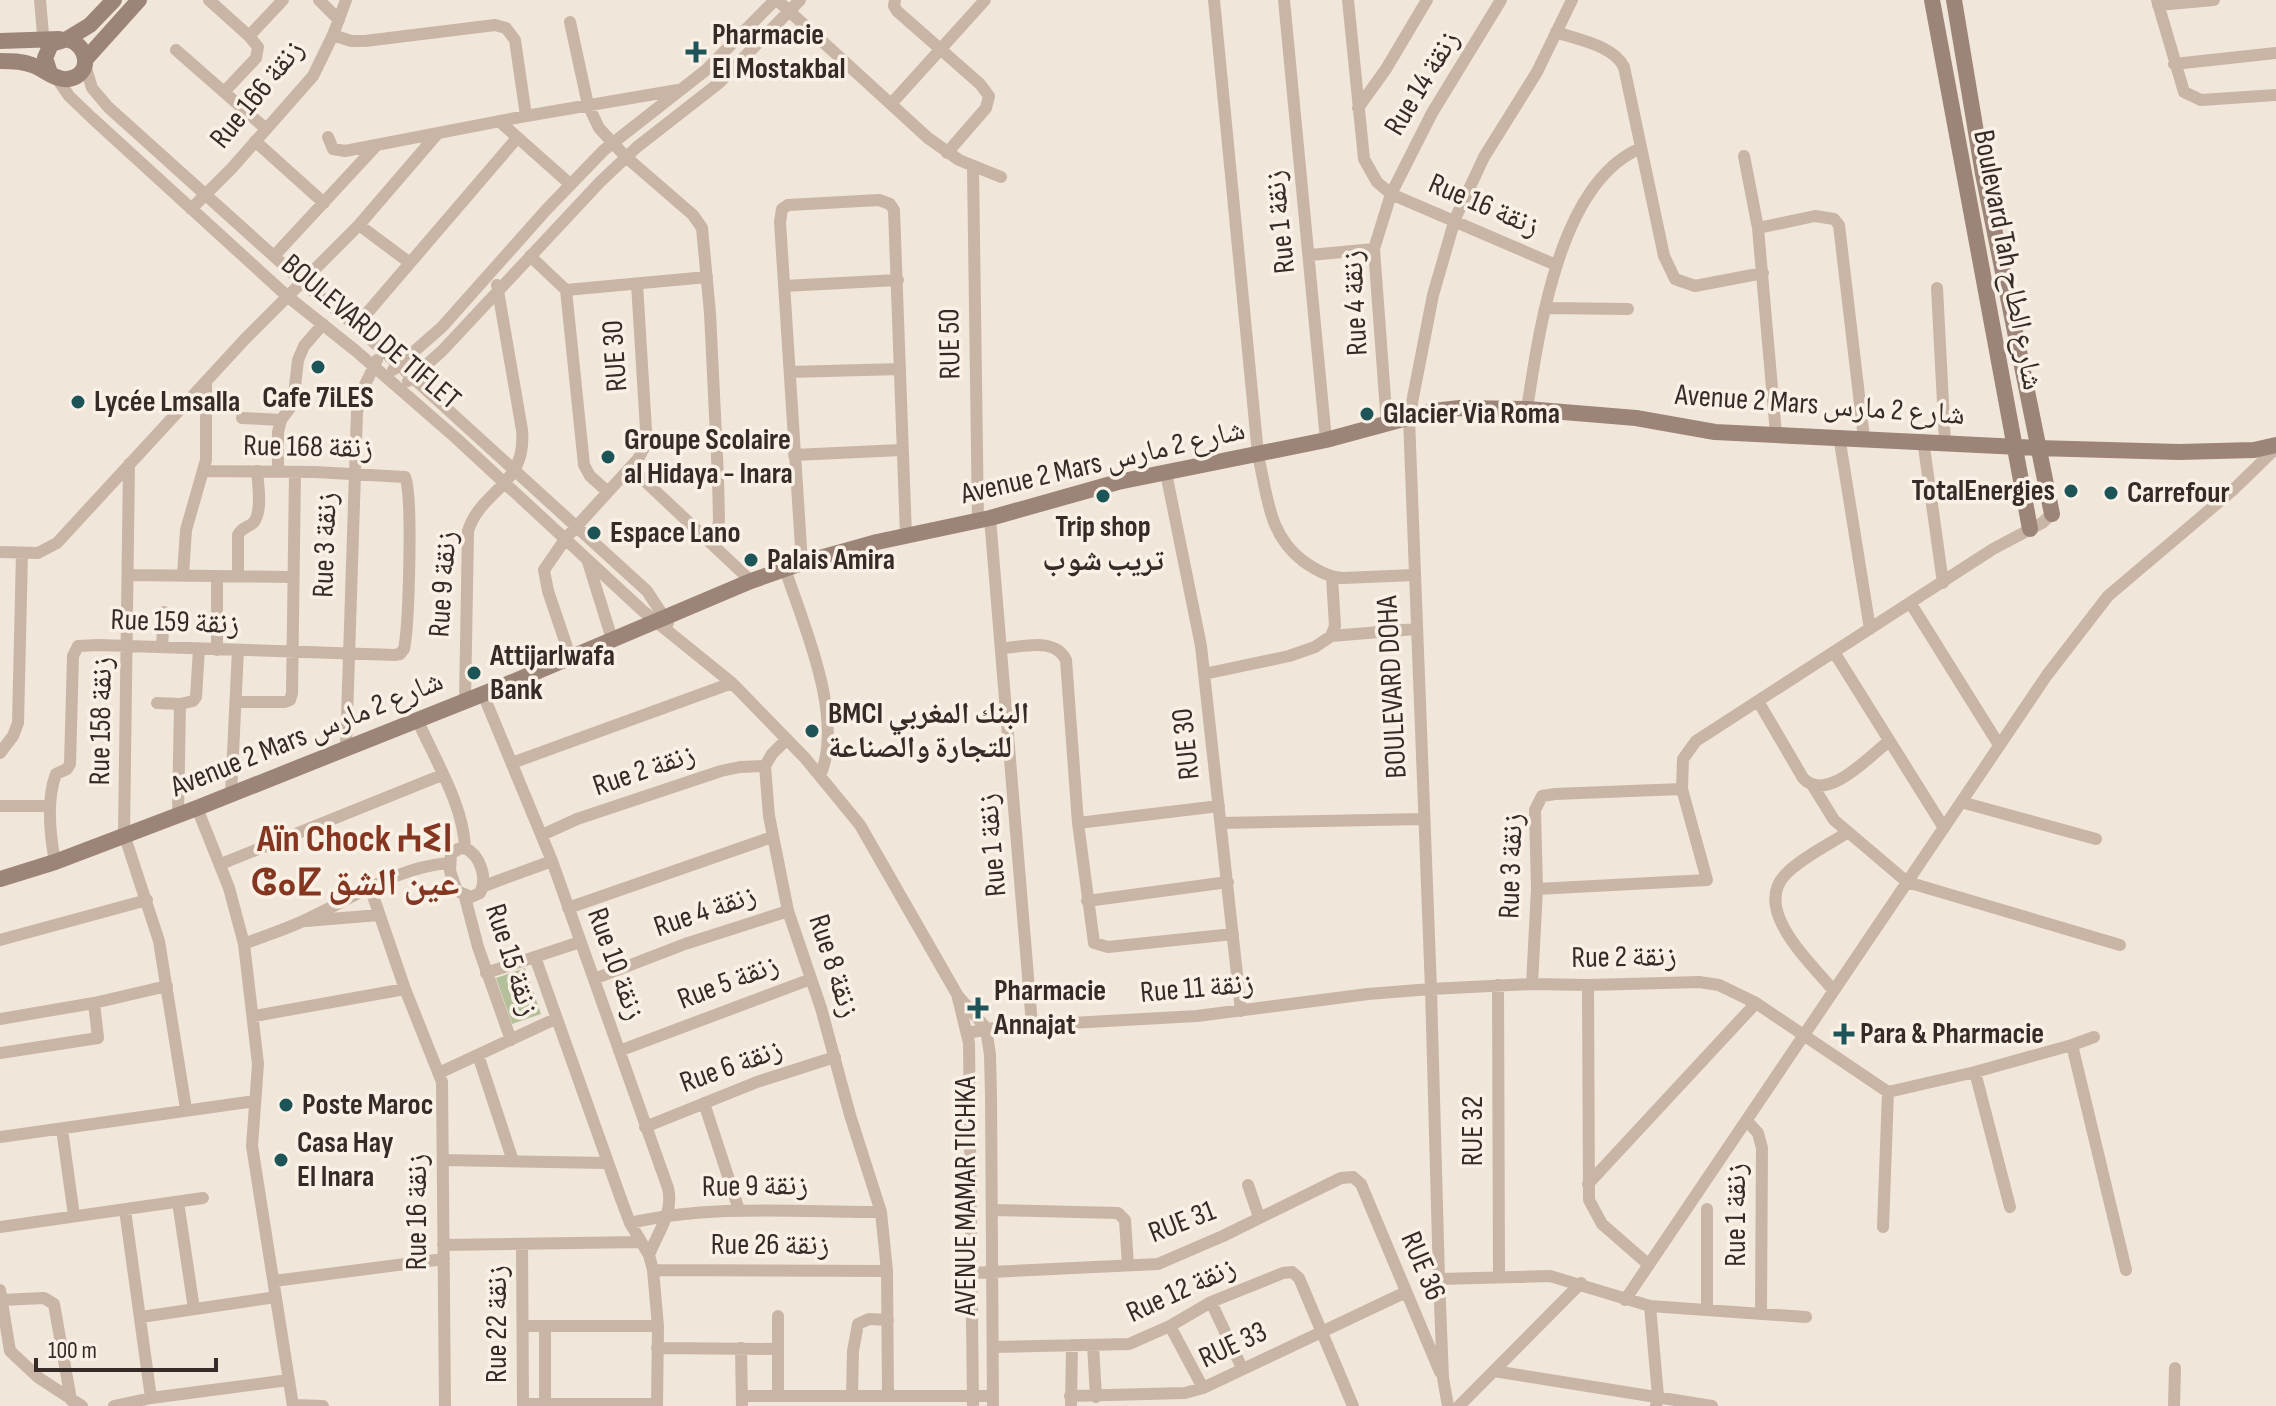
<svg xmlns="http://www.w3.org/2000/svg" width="2276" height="1406" font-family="'Sofia Sans Condensed','Noto Naskh Arabic','Noto Sans Tifinagh',sans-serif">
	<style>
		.green { fill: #b4c09a }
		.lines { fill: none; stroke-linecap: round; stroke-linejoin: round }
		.street { stroke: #c9b5a6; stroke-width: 12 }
		.secondary { stroke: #9d8478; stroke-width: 16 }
		.poi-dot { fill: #1d5457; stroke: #f9f0e6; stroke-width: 3 }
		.labels { text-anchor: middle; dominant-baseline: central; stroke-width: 7; stroke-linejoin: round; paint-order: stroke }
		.poi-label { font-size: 30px; font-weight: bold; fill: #362b27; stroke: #f9f0e6; text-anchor: start }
		.street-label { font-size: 30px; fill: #362b27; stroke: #f9f0e6 }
		.district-label { font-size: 38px; font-weight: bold; fill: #843620; stroke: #f9f0e6 }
	</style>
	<rect width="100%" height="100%" fill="#f1e6da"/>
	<path class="green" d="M525,968L541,1014L512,1024L496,978Z"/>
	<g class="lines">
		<path class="street" d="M40,0L43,34L46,44
			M209,0L249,36L258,47L256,58L224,92
			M319,0L339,20
			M777,0L928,138L959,160L1001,177
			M895,0L894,6L897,11L980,84L989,96L986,108L947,153
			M1214,0L1258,454
			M1284,0L1326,440
			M1348,0L1364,159L1377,182L1391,194L1374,249L1387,425
			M1501,0L1432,113L1391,194L1556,265
			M2157,0L2184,92L2201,100L2276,95
			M2158,5L2214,0
			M570,22L588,105L599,128L626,157L693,215L702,228L710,313L718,477L719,520L716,546
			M1556,32C1578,40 1613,45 1624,67L1664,256L1675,279L1695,286L1763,273
			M333,35L351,41H365L495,25L506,28L515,40L526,116
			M249,36L283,0
			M176,50L265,128
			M2174,64L2276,53
			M85,65L92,88L108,107L307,286L356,326L647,591L668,623
			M56,77L69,96L92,118L287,296L356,351L456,438L643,611L732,683L805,758L860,825L958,996L986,1028L990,1055L991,1095L993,1406
			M891,104L985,0
			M1358,108L1386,69L1427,0
			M499,121L570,184
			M328,137L333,149L345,151L526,116L678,90
			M255,141L324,203
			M1744,156L1758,228L1776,434
			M973,167L978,521
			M191,209L232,168L313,76L333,35L346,0
			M359,225L410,263
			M1758,228L1815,216L1834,219L1839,225L1864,438
			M1310,255L1374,249
			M274,256L376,146
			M530,256L566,290
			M784,286L898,280
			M1937,288L1945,442
			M566,290L584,465L590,476L608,492
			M566,290L707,277
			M1545,308L1628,309
			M356,326L517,138
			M393,370L442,327L547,209L604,150L706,70L775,0
			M790,372L900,369
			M408,381L442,351L600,182L637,147L719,83L800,0
			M1527,409C1539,331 1559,182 1641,148
			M242,418L281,420
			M1839,436L1870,629
			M1923,440L1943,583
			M794,455L901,450
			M1259,460C1268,499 1269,535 1303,561C1316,570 1328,577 1343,578L1414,575
			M129,464L124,834L159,941L186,1109
			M631,468L751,581
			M278,471V432L281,420L293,404L298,360L304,346L323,324
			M1166,473L1201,646L1241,1011
			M990,518L1032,1025
			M0,552L38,553L57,543L245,339L359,225L438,133
			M588,562L612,639
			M802,563L780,222L782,209L788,205L879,200L890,204L894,210L906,536
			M785,569C804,626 845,718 820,776
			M129,575L293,577
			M183,575L186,530L206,460V384
			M238,576V535C242,527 247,528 253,523C263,513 258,484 257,471
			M1911,604L1999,745
			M1331,636L1335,626L1332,577
			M162,647L164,612
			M1003,648C1024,647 1055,637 1066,660L1078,823L1094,943L1108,947L1233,934
			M217,650V576
			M1834,652L1944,828
			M570,656L548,591L544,570L566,538L638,459L644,448L646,430L637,284
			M1204,674L1289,656L1315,647L1331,636L1416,629
			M483,694L552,861L668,1188C674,1212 658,1232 649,1255
			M465,701L468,531C481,489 527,486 522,430L497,285
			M1758,701L1803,778C1826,804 1870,756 1889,741
			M237,702H285L290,700L292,693L295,472
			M157,703L180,704
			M417,719C434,758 464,806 465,848
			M787,739L772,754L765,766L769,816L788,911L821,1008L850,1115L881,1212L887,1271L888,1396
			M346,748L357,412L362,391L377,360
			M0,753L13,736L18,723L22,553
			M512,763L732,683
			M1813,786L1834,820L1907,882L2120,945
			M231,794L238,650
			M1961,802L2096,839
			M0,806H50
			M197,808L229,888L244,944L258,1064L252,1146L293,1406
			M178,815L180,704L193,701L196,697L199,649
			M1078,823L1219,806
			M1221,823L1424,819
			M542,835L577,819L721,771L740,767L765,766
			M465,848C480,855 488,878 480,893L471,897L457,891L450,871L451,854L458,849Z
			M55,862C50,835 46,800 56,774L67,769L70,764L73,656L78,646L98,645L395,655L400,654L404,649C409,625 413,494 405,477L315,472L204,471
			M221,864L442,775
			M484,886L552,861
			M370,887L405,989L442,1082L445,1406
			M1537,889L1707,880L1682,789L1683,759L1696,741L1993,549L2042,523L2052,514
			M465,897L478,947L511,1040
			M1087,901L1228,882
			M568,908L772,837
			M306,921L379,915
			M0,940L147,900
			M244,944C264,936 284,930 303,921C350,900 396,867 449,863
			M535,957L621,1199L630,1223L649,1255L653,1270L658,1326L657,1406
			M486,973L580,942
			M594,979L685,944L788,911
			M1532,984L1537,889L1535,810L1542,796L1555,794L1682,789
			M1498,985L1499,1277
			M1588,985L1589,1200L1602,1224L1649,1265
			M1833,990C1811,963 1751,909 1786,874C1801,858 1830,844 1848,832
			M958,998L969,1043L973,1406
			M254,1016L405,989
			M0,1019L94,1003L167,986
			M967,1033L1000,1027L1197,1016L1368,994L1431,989L1532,984L1588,985L1699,982L1719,985L1756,1003L1888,1092L1975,1072L2072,1045L2126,1270
			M2072,1045L2094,1037
			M619,1051L811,979
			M0,1053L98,1038L94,1003
			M478,1055L513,1161
			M1975,1072L2010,1207
			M439,1073L555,1019
			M704,1103L739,1210
			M1747,1121L1758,1133L1762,1148L1761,1313
			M645,1127L757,1082L835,1057
			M62,1129L74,1216
			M0,1137L255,1101
			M443,1160L607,1163
			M1588,1184L1756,1003
			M1248,1185L1259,1217
			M178,1202L194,1309
			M1707,1209V1310
			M125,1210L151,1398
			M993,1210L1118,1213L1125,1220L1128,1265
			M630,1223C712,1204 798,1212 881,1212
			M0,1227L203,1198
			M1883,1227L1888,1092
			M522,1244L523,1404H657
			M443,1245L640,1242
			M653,1270L887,1271
			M970,1273L1158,1264L1223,1236L1341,1178L1353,1177L1361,1184L1440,1372
			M1439,1279L1550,1276L1650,1306L1806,1317
			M274,1281L444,1259
			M0,1290L10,1351L39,1378L82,1406
			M2,1300L44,1298L54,1304L71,1400
			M1625,1300L2047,675L2108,596L2233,490L2276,448
			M1211,1302L1242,1368
			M1650,1306L1658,1396L1656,1406
			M141,1317L276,1297
			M523,1326H658
			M1170,1326L1203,1388
			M1093,1345L1096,1397
			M993,1347L1129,1344L1170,1326L1211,1302L1283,1273L1292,1272L1299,1278L1353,1406
			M657,1348L778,1349V1396
			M741,1348L742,1406
			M778,1349V1316
			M1494,1371L1712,1406
			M742,1396H993
			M852,1396L853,1351L858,1324L869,1319L888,1320
			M1070,1396L1185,1393L1203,1388L1406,1292
			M545,1404V1326
			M293,1405L323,1406
			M114,1406L151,1398L289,1380
			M1071,1406L1072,1345
			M1448,1406L1443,1378L1439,1279L1431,989L1409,418L1433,295L1455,219L1484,157L1537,72L1572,0
			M1459,1406L1581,1283
			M2174,1406L2175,1368"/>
		<path class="secondary" d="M1932,0L2030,529
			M1954,0L1983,174L2052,514
			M67,39L90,25L114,0
			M0,41L59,39
			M85,60L139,0
			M0,61C11,61 22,61 32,65C44,69 56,81 68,79C93,75 89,45 67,39L51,44L45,58L50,73
			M0,879L55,862L197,808L503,686L751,581L802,563L877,542L990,518L1118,482L1326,440L1433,411L1460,408L1527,409L1636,418L1715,432L2037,448L2179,452L2254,450L2276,445"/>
	</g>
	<g class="poi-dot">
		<path d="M692 40h8v8h8v8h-8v8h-8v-8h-8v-8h8z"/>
		<circle cx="318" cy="367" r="8"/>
		<circle cx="78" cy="402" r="8"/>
		<circle cx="1367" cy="414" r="8"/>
		<circle cx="608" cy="457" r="8"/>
		<circle cx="2071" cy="491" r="8"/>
		<circle cx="2111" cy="493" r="8"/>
		<circle cx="1103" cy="496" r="8"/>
		<circle cx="594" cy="533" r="8"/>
		<circle cx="751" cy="560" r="8"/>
		<circle cx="474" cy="673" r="8"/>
		<circle cx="812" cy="731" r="8"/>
		<path d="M974 996h8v8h8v8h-8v8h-8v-8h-8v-8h8z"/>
		<path d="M1840 1022h8v8h8v8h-8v8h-8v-8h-8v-8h8z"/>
		<circle cx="286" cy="1105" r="8"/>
		<circle cx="281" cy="1160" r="8"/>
	</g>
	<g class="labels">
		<g class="poi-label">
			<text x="712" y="35">Pharmacie<tspan x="712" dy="34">El Mostakbal</tspan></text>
			<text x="318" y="398" text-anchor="middle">Cafe 7iLES</text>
			<text x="94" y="402">Lycée Lmsalla</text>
			<text x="1383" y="414">Glacier Via Roma</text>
			<text x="624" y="440">Groupe Scolaire<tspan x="624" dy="34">al Hidaya - Inara</tspan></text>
			<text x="2055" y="491" text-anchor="end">TotalEnergies</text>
			<text x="2127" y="493">Carrefour</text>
			<text x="1103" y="527" text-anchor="middle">Trip shop<tspan x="1103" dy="34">تريب شوب</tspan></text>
			<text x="610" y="533">Espace Lano</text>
			<text x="767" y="560">Palais Amira</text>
			<text x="490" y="656">Attijarlwafa<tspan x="490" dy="34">Bank</tspan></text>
			<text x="828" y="714">BMCI البنك المغربي<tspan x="828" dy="34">للتجارة والصناعة</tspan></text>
			<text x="994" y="991">Pharmacie<tspan x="994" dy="34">Annajat</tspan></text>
			<text x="1860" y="1034">Para &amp; Pharmacie</text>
			<text x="302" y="1105">Poste Maroc</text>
			<text x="297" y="1143">Casa Hay<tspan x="297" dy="34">El Inara</tspan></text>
		</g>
		<g class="street-label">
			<text transform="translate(1422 83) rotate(-59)">Rue 14 زنقة</text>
			<text transform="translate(257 94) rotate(-51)">Rue 166 زنقة</text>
			<text transform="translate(1484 205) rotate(23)">Rue 16 زنقة</text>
			<text transform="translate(1280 222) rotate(-96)">Rue 1 زنقة</text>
			<text transform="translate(2008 260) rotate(79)">Boulevard Tah شارع الطاح</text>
			<text transform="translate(1355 303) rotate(-93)">Rue 4 زنقة</text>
			<text transform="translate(371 332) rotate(40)">BOULEVARD DE TIFLET</text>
			<text transform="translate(950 344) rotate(-91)">RUE 50</text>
			<text transform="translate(615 356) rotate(-94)">RUE 30</text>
			<text transform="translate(1820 405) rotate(4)">Avenue 2 Mars شارع 2 مارس</text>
			<text transform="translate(308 447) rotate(1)">Rue 168 زنقة</text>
			<text transform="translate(1103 462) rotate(-13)">Avenue 2 Mars شارع 2 مارس</text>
			<text transform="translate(325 545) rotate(-88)">Rue 3 زنقة</text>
			<text transform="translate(443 584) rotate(-86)">Rue 9 زنقة</text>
			<text transform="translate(175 622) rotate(2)">Rue 159 زنقة</text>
			<text transform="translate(1392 687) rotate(-93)">BOULEVARD DOHA</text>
			<text transform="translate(101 721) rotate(-89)">Rue 158 زنقة</text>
			<text transform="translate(307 734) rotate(-22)">Avenue 2 Mars شارع 2 مارس</text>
			<text transform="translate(1186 744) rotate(-96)">RUE 30</text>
			<text transform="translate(644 770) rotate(-19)">Rue 2 زنقة</text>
			<text transform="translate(992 845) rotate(-95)">Rue 1 زنقة</text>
			<text transform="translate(1511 866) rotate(-88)">Rue 3 زنقة</text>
			<text transform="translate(705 911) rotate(-19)">Rue 4 زنقة</text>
			<text transform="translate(1624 957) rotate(-1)">Rue 2 زنقة</text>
			<text transform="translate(512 960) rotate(72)">Rue 15 زنقة</text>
			<text transform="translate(616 964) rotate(70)">Rue 10 زنقة</text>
			<text transform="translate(834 966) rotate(72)">Rue 8 زنقة</text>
			<text transform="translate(728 982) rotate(-21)">Rue 5 زنقة</text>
			<text transform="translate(1197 988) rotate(-5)">Rue 11 زنقة</text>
			<text transform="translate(731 1066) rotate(-20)">Rue 6 زنقة</text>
			<text transform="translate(1473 1131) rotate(-90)">RUE 32</text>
			<text transform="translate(755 1186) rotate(-1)">Rue 9 زنقة</text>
			<text transform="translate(966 1196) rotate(-90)">AVENUE MAMAR TICHKA</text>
			<text transform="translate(417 1212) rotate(-90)">Rue 16 زنقة</text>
			<text transform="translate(1736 1215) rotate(-90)">Rue 1 زنقة</text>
			<text transform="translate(1182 1222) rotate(-21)">RUE 31</text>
			<text x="770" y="1245">Rue 26 زنقة</text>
			<text transform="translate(1423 1266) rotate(67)">RUE 36</text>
			<text transform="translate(1181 1290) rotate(-25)">Rue 12 زنقة</text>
			<text transform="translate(497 1324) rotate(-90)">Rue 22 زنقة</text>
			<text transform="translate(1233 1345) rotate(-25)">RUE 33</text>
		</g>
		<g class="district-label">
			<text x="355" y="839">Aïn Chock ⵄⵉⵏ<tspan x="355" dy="44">ⵛⴰⵇ عين الشق</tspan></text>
		</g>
	</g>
	<path d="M36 1358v12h180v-12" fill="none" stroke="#362b27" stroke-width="4"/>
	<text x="48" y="1358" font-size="24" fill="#362b27" stroke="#f9f0e6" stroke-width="6" paint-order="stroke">100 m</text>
</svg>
